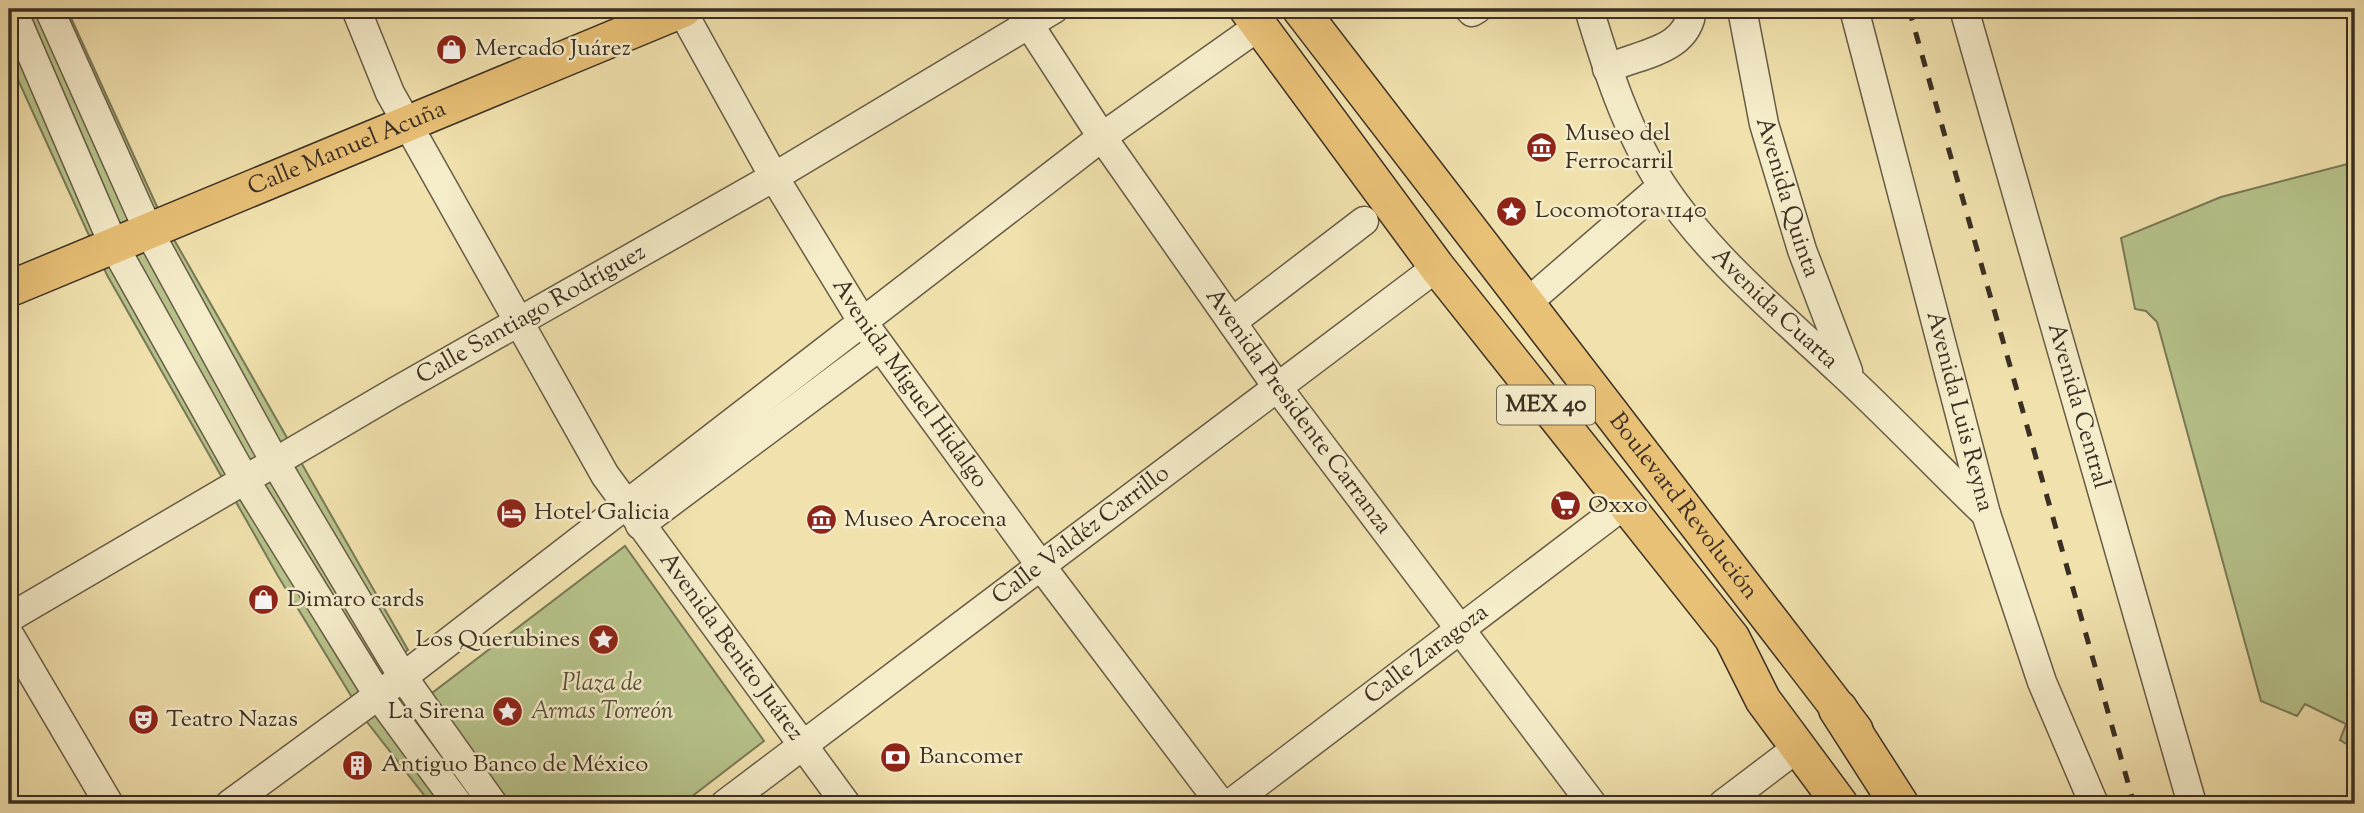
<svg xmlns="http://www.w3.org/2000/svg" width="2364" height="813" font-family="'Sorts Mill Goudy',serif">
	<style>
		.green { fill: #b7c38b; stroke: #797957; stroke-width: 2 }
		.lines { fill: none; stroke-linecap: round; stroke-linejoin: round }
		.minor-casing { stroke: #685c46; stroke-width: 31 }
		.major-casing { stroke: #3b2f23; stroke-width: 38 }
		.highway-casing { stroke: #3b2f23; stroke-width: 41 }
		.minor { stroke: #f5ecca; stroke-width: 28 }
		.major { stroke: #e8c076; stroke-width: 35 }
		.highway { stroke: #e8c076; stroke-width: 38 }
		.rail { stroke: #3b2f23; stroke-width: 5; stroke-dasharray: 12 12; stroke-linecap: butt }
		.labels { text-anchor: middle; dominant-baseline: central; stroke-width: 5; stroke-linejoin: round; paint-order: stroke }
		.shield { fill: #f5ecca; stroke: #736855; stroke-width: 2 }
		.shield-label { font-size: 23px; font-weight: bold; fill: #3b2f23 }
		.poi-label { font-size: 24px; fill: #3b2f23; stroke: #f5ecca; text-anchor: start }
		.street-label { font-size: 24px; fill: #3b2f23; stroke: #f5ecca }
		.park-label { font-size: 24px; font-style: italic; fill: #544d38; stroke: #f5ecca }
	</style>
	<rect width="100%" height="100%" fill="#f0e1ad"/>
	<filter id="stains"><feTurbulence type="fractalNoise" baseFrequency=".00286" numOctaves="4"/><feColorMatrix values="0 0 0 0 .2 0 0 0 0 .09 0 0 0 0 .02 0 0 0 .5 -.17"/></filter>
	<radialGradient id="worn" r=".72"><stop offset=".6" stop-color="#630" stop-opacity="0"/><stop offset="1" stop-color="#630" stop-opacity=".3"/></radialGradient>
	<path class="green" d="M9,9H67L164,222L408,650L398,656L428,696L625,546L764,741L682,804H431L367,722L278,576L107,275L9,60Z
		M2355,162V749L2340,740L2346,724L2305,704L2297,716L2261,701L2157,322L2146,311L2135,309L2121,238L2221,197Z"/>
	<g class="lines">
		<defs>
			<g id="minor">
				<path d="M12,9L114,246L245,480L378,695L458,804"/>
				<path d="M49,9L149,232L275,462L403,677L493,804"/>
				<path id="s1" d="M356,9L390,93L605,475L846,804"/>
				<path id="s2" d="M681,9L774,177L862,321L1041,566L1221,804"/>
				<path id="s3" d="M1019,9L1102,137L1278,388L1592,804"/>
				<path d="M1469,9L1472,12L1477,9"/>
				<path id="s4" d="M1589,9C1607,69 1627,132 1662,185C1708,255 1777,312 1838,369C1889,416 1936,466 1986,514"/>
				<path id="s5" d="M1742,9L1764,124L1802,250L1848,371"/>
				<path id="s6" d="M1854,9L1986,514L2042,682L2094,804"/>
				<path id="s7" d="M1964,9L2192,804"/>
				<path d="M1607,69C1640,53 1688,52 1692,9"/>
				<path d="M1527,303L1662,186"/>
				<path d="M1232,322L1364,221"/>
				<path d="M640,525L880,346"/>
				<path id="s8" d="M9,618L393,393L774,177L1054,9"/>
				<path d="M9,634L109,804"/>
				<path d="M230,804L403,677L1102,137L1259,26"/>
				<path id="s9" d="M725,804L1437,267"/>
				<path id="s10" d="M1230,804L1625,504"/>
				<path d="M1723,804L1797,748"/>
			</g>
			<g id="major">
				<path d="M1247,9L1437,267L1732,638L1763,700L1840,804"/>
				<path id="s11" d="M1300,9L1855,730"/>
				<path id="s12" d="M9,289L684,9"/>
			</g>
			<path id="highway" d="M1838,709L1899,804"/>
		</defs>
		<use href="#minor" class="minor-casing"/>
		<use href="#major" class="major-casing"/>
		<use href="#highway" class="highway-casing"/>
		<use href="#minor" class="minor"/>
		<use href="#major" class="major"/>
		<use href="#highway" class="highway"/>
		<path class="rail" d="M1909,9L2134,804"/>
	</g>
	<defs>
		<symbol id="shop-disc" viewBox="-11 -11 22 22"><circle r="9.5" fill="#8f2418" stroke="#f5ecca"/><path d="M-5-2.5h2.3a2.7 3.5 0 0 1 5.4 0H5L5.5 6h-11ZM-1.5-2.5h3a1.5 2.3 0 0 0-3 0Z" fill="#fff"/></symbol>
		<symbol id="museum-disc" viewBox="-11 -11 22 22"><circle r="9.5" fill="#8f2418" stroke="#f5ecca"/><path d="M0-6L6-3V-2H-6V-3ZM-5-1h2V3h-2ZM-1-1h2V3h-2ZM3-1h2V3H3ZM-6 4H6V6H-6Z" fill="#fff"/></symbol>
		<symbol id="sight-disc" viewBox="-11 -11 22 22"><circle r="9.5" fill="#8f2418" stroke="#f5ecca"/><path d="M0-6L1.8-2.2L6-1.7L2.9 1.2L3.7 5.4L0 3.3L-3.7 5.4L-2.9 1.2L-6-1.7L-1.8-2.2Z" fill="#fff"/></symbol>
		<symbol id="supermarket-disc" viewBox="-11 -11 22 22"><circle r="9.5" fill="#8f2418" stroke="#f5ecca"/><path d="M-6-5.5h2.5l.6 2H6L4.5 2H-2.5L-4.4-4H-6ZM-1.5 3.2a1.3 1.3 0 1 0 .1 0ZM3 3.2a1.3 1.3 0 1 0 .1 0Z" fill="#fff"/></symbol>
		<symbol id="hotel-disc" viewBox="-11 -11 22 22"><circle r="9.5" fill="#8f2418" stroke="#f5ecca"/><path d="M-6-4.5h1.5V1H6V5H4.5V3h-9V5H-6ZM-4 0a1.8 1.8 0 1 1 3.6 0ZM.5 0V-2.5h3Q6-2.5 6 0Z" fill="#fff"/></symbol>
		<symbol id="theatre-disc" viewBox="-11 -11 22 22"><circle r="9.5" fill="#8f2418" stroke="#f5ecca"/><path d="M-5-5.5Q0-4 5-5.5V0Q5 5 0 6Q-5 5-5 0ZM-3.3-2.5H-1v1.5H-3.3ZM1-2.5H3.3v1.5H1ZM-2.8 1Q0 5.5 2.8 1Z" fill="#fff"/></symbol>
		<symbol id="bank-disc" viewBox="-11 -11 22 22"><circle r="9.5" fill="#8f2418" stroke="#f5ecca"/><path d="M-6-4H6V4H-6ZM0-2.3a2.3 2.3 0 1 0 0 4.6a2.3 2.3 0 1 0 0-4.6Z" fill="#fff"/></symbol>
		<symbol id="building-disc" viewBox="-11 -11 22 22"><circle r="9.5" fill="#8f2418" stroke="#f5ecca"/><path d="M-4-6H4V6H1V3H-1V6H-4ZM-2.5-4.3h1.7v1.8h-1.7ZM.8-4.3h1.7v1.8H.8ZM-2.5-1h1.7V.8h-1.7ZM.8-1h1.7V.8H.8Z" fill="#fff"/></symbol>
	</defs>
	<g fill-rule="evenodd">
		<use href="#shop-disc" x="434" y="32" width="35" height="35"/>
		<use href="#museum-disc" x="1524" y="130" width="35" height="35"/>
		<use href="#sight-disc" x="1494" y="194" width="35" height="35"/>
		<use href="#supermarket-disc" x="1548" y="488" width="35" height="35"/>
		<use href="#hotel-disc" x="494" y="496" width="35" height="35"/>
		<use href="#museum-disc" x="804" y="502" width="35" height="35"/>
		<use href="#shop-disc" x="246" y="582" width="35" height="35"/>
		<use href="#sight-disc" x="586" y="622" width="35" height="35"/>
		<use href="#sight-disc" x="490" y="694" width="35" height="35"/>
		<use href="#theatre-disc" x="126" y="702" width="35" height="35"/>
		<use href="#bank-disc" x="878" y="740" width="35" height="35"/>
		<use href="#building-disc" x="340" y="748" width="35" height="35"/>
	</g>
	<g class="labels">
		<rect class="shield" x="1497" y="385.5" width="98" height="39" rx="5"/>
		<g class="shield-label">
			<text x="1546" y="405">MEX 40</text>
		</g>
		<g class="poi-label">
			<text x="475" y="49">Mercado Juárez</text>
			<text x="1565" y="134">Museo del<tspan x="1565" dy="28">Ferrocarril</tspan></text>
			<text x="1535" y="211">Locomotora 1140</text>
			<text x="1588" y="506">Oxxo</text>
			<text x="534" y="513">Hotel Galicia</text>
			<text x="844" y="520">Museo Arocena</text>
			<text x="287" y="600">Dimaro cards</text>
			<text x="580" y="640" text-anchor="end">Los Querubines</text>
			<text x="485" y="712" text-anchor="end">La Sirena</text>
			<text x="166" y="720">Teatro Nazas</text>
			<text x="919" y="757">Bancomer</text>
			<text x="381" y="765">Antiguo Banco de México</text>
		</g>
		<g class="street-label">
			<text stroke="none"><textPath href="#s12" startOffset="366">Calle Manuel Acuña</textPath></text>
			<text stroke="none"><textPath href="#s5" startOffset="194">Avenida Quinta</textPath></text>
			<text stroke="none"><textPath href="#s4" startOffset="359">Avenida Cuarta</textPath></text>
			<text stroke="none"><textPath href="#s8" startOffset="604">Calle Santiago Rodríguez</textPath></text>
			<text stroke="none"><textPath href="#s2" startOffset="439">Avenida Miguel Hidalgo</textPath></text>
			<text stroke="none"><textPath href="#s7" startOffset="413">Avenida Central</textPath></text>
			<text stroke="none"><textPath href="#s3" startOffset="490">Avenida Presidente Carranza</textPath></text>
			<text stroke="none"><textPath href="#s6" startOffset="416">Avenida Luis Reyna</textPath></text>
			<text stroke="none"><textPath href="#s11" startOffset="628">Boulevard Revolución</textPath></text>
			<text stroke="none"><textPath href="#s9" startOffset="446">Calle Valdéz Carrillo</textPath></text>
			<text stroke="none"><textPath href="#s1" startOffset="742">Avenida Benito Juárez</textPath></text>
			<text stroke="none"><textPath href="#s10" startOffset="247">Calle Zaragoza</textPath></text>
		</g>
		<g class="park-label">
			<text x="602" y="684">Plaza de<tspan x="602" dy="28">Armas Torreón</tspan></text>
		</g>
	</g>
	<rect width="2364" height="813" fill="none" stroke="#f0e1ad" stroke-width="35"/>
	<rect x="10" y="10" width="2343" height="792" fill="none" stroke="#3b2f23" stroke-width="3.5"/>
	<rect x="18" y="18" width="2329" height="778" fill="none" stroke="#3b2f23" stroke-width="2"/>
	<rect width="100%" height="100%" filter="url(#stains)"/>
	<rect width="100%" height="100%" fill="url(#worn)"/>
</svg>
